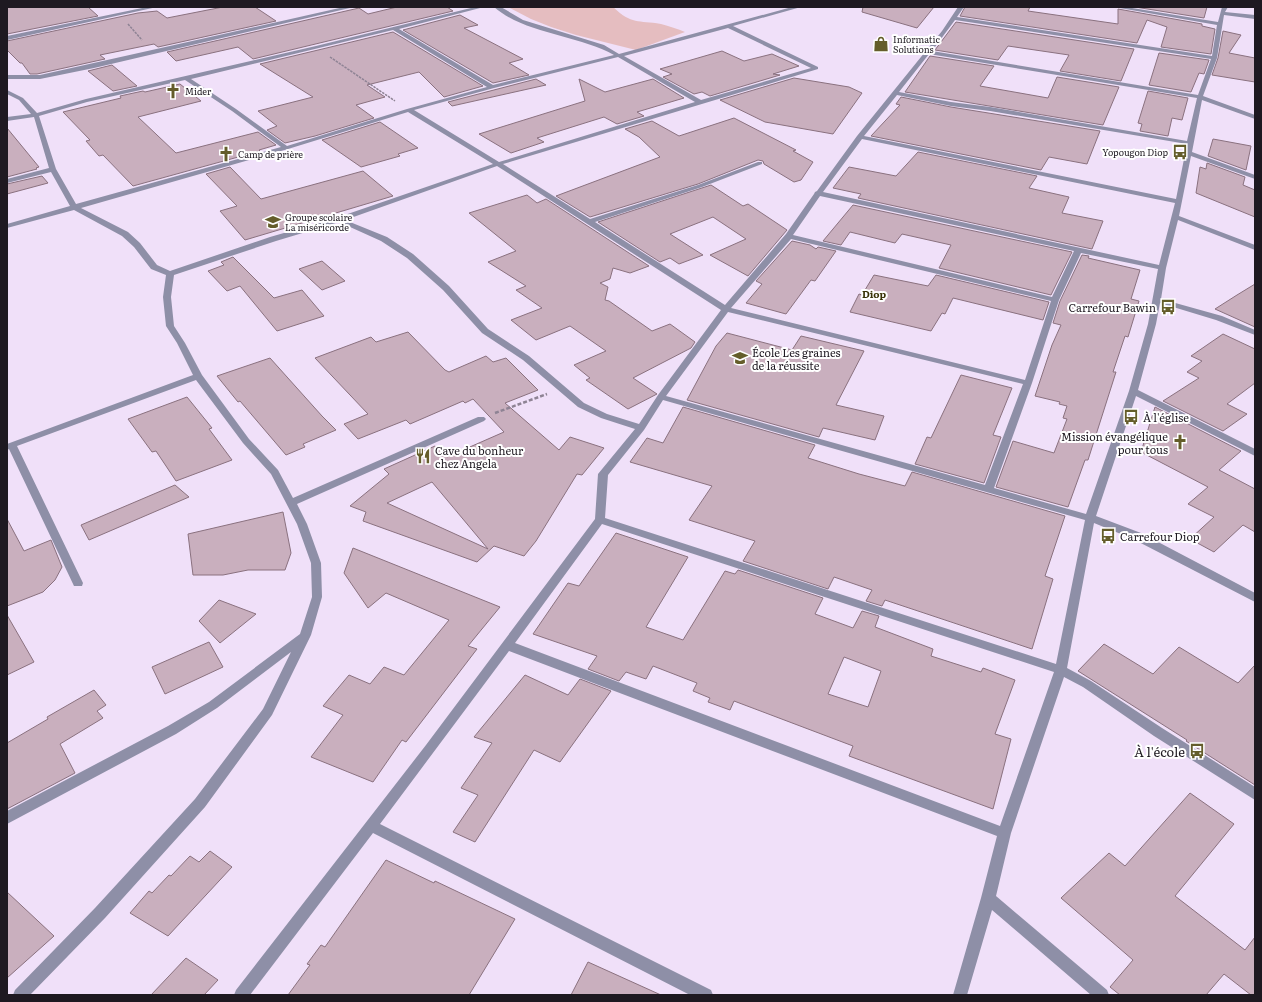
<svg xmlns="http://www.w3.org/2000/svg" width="1262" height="1002" font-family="Literata,serif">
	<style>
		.green { fill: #e5bdc0 }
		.building { fill: #c9afbe; stroke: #8a717f; fill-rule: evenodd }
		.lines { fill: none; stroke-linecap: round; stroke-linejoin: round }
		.path-far1 { stroke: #8e8394; stroke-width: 1.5; stroke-dasharray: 2.5 1; stroke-linecap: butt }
		.path { stroke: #8e8394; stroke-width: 2.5; stroke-dasharray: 4 2; stroke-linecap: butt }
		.minor { fill: #8e8fa7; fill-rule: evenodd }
		.labels { text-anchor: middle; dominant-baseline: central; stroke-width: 4; stroke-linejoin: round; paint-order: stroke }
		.far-poi-label { font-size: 9px; fill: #1e1921; stroke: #fff; text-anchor: start }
		.far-neighbourhood-label { font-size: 10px; font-weight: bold; fill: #383307; stroke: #fff }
		.poi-label { font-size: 11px; fill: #1e1921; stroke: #fff; text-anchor: start }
		.near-poi-label { font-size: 13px; fill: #1e1921; stroke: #fff; text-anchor: end }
	</style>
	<rect width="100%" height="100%" fill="#f0e0f9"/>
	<path class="green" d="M508,7H613C632,25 638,20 661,24C669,26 678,29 685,32L636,50L576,35L551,27L531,19Z"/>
	<path class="building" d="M7,7H88L98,16L7,34Z
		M223,7H255L276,21L158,47L154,44L100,55L105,59L37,74H30L22,63H20L7,50V41L138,13L157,11L167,18Z
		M397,7H447L453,11L253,59L238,47L176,61L167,52L359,8L368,14Z
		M863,7H934L917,28L862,12Z
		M965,7H1030L1028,11L1118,24V9L1202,24V26L1215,29L1211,54L1161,47L1167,27L1147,20L1137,43L960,16Z
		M1135,7H1207L1204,18Z
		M460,15L478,25L464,28L523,59L509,63L529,75L493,83L403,30Z
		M956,22L1134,49L1121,81L1060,71L1069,55L1008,46L998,60L935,50Z
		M1223,31L1241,35L1229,53L1255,58V82L1212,75L1218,58Z
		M393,32L483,86L444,97L419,72L367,85L385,97L356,105L374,118L315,136L285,143L267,130L277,126L258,111L313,97L260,64Z
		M722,51L744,61L772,54L799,66L773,74L780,75L710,96L702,92L694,94L663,77L672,74L660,69Z
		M1159,53L1209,60L1204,74L1199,73L1191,92L1149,85Z
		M930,56L994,66L980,86L1048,98L1057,77L1119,87L1103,125L905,92Z
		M112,65L137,86L113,91L88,71Z
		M794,78L849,87L862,93L833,134L765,122L720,100Z
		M536,79L546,85L452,106L448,102Z
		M579,79L605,92L653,79L684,98L637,112L644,116L617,124L604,117L537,138L544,142L511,153L479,134L585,101Z
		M180,84L201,101L138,117L176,153L258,132L276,145L259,150L260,151L133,186L103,155L99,156L86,141L90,140L63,112L121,98L120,96L143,91L145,92Z
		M1148,91L1188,98L1182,120L1172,118L1168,136L1140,131L1142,124L1138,123Z
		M901,97L951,107L1100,131L1087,164L1049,157L1041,170L871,136L900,105L896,104Z
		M734,118L796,150L793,151L813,162L801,180L794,182L764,164L763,161L758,160L698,184L590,217L556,196L660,157L639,137L625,129L652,121L679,136Z
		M380,122L418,148L398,154L400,156L361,167L322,140Z
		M7,128L39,167L36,168L37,169L7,177Z
		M1213,139L1251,146L1246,170L1208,156Z
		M918,152L1037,176L1029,188L1069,197L1062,213L1103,221L1092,249L858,198L861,194L833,188L849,167L896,176Z
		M1207,163L1245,177L1243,185L1255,190V217L1196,193L1200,167L1206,169Z
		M230,167L261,199L363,171L393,196L245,240L220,211L237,206L206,174Z
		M42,176L48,183L7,194V184Z
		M711,185L743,206L748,204L787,230L748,276L710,255L746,239L713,217L670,234L703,255L679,264L670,258L660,262L598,222Z
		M527,195L537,203L546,199L649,266L630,273L613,268L610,279L600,283L608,287L605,300L609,301L652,331L670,324L695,342L691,348L633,378L657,394L628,409L586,380L590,378L574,365L606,351L570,326L536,340L511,320L542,308L516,290L526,286L488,262L516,251L469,213Z
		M853,205L1072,252L1051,295L939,268L951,245L902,234L895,243L850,232L841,245L823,241Z
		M792,241L810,245L816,249L818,247L836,251L815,281L811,280L786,314L746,303L762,284L756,281Z
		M1082,255L1089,256L1088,258L1140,270L1131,299L1139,301L1128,337L1125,336L1113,372H1116L1088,460H1085L1068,507L996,487L1013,441L1054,453L1067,419L1063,418L1067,406L1059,404L1060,402L1035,396L1052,345L1061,325L1053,323L1060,301Z
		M233,257L274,298L302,290L324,316L277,331L240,286L227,291L208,271L224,265L221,262Z
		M322,261L345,281L322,290L299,269Z
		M874,275L928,286L936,275L1049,302L1043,320L953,298L945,314L942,313L931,331L850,312L859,294L862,295Z
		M1255,284V327L1215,309L1237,295Z
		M408,332L445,370L449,372L486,356L493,362L506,358L538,390L505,403L559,450L570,437L604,448L582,475L577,474L536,541L524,556L494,546L477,562L363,521L366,512L350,506L389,474L384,469L435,446L447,457L504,432L473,399L465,403L463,401L410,424L406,420L358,439L344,424L368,414L315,358L371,337L376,342ZM432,482L488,549L387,503Z
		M727,333L792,350L801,336L864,351L836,405L884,416L875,440L823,428L819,437L687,400L716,346Z
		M1223,334L1255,349V383L1227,404L1247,414L1223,431L1163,401L1199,378L1187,372L1202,361L1191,356Z
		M270,358L322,416L336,430L303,444L305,447L286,455L240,401L238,402L217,376Z
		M961,375L1012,388L993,435L1001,437L984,483L915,464L927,437L931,438Z
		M187,397L212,428L209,429L232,460L176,481L156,451L152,452L128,419Z
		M683,407L815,445L808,458L859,474L905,486L912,472L1065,516L1045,576L1053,579L1032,649L885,600L882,606L866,601L872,590L834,577L828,589L743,561L755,541L689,520L712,486L630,462L647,438L663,443Z
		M1155,407L1241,451L1219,470L1255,489V532L1243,525L1214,552L1190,539L1214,517L1188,504L1208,487L1141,452Z
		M175,485L189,497L89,540L81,525Z
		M283,512L291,553L285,570H248L223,575H193L188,534Z
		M7,519L24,551L51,540L62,567L55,580L43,592L7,606Z
		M616,533L688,557L646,627L683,640L725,571L735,574L738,570L823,598L815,614L853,628L862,611L879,616L875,627L933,649L931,656L981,672L983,668L1015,680L995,734L1011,739L993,809L849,756L853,746L779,718L734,701L730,710L708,702L710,698L693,691L697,683L653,666L646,679L626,672L619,681L588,669L597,656L533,634L568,583L579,586ZM844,657L881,671L868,707L828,694Z
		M353,548L500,607L468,646L477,649L406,742L402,740L373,782L311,757L343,715L323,706L349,675L370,684L384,667L404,675L449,620L386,593L368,608L344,573Z
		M219,600L256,614L220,643L199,621Z
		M7,615L34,662L7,675Z
		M209,642L223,667L165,694L152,667Z
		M1104,644L1153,674L1179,647L1238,683L1255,665V785L1186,741L1187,740L1078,671Z
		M525,675L568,695L580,679L611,691L560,762L534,750L475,842L453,832L478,795L461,788L492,743L474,737Z
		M94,690L106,705L97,711L103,718L60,744L75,773L7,809V743L48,719L47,717Z
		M1190,793L1234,824L1175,896L1245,950L1255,937V995H1251L1224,974L1206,995H1120L1110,987L1133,960L1061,898L1109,853L1125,866Z
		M210,851L232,867L168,936L130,913L149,891L152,893L169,875L171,876L190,856L199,862Z
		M386,860L434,883L435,881L515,919L469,995H288L310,965L307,964L321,945L325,947Z
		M7,892L54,936L7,978Z
		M186,958L218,980L204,995H151Z
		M588,962L661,995H571Z"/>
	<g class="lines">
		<path class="path-far1" d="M128,24L142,40
			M330,57L395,101"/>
		<path class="path" d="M495,413L547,394"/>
		<path class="minor" d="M147,7H157L7,40V36Z
			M344,7H354L94,68L40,79H7V75H40Z
			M475,7H484L399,29L493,85L614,55C578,35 525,34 494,7H501L523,20L604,45L619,54L792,7H801L733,26L818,67V69L503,164L590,219L698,185L758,162H762V164L702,187L595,222L725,305L786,234L814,194L815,192L817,191L857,136L942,31L958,7H964L957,17L1212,56L1217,25L1114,7H1126L1218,22L1222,7H1228L1225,12L1255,15V19L1224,15L1217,58L1203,96L1255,115V119L1202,100L1192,152L1255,175V179L1191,156L1179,216L1255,245V250L1178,220L1166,268L1161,299L1222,316L1255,330V335L1216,320L1160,303L1156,324L1138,390L1255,449V456L1136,396L1096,516L1141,533L1255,593V602L1133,539L1094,523L1067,668L1091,681L1162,728L1255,787V800L1154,736L1083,687L1064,677L1011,833L996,896L1107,990L1109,995H1091L992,910L967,995H953L981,898L997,836L509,651L380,824L711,990L713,995H690L373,833L250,995H234L236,990L426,745L595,519L598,474L635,429L601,418L578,407L523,360L482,333L443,290L407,258L381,241L339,222L276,241L174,275L171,297L174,326L185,343L202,375L249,439L278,470L293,498L478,417H484L486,419L484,421L297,504L307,524L321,563L322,597L311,635L272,715L205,807L105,918L30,995H13L15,990L95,908L195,799L263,709L291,652L217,708L176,734L7,824V811L168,726L209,702L300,634L312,597L311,563L297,524L271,474L243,443L196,380L17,446L83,583L82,586H74L9,449L7,450V444L193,375L177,343L166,326L163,297L166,275L151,269L134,247L122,236L74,210L7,228V224L70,206L51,172L7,183V179L49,168L34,117L7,121V117L31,114L19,100L7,94V90L23,98L37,113L86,99L316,46ZM955,20L1211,59L1198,95L932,51ZM728,28L811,68L701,100L624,56ZM393,30L487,87L407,109L287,146L236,109L191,79ZM929,54L1197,98L1187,141L990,107L951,102L899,92ZM618,57L695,102L499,162L414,110L494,88ZM185,80L232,111L281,147L76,204L56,169L39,116L87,102ZM897,95L951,106L990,111L1187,144L1176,199L864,136ZM408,112L493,164L336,218L270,237L170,271L157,265L140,243L128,232L81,208L288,149ZM862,139L1175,203L1159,265L823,192ZM497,166L721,310L658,395L639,424L607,414L584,403L529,356L488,329L449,286L413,254L387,237L345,220ZM820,196L1074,251L1052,297L793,235ZM791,239L1051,301L1025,380L731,308ZM1081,253L1158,269L1148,324L1129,391L1086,514L994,488L1032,383L1059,300ZM728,312L1023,384L985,485L666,396ZM663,400L1085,520L1056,664L605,518L608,475L644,430ZM602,524L1054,672L1000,826L515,643Z"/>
	</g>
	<defs>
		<symbol id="shop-bare" viewBox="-9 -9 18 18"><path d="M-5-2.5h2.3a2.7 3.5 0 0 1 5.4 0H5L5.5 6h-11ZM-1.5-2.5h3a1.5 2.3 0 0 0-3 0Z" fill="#645d2a" stroke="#fff" stroke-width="2.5" paint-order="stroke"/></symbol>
		<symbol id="church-bare" viewBox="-9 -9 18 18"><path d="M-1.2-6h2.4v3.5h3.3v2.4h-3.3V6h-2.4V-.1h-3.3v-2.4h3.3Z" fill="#645d2a" stroke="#fff" stroke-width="2.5" paint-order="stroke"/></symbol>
		<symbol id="bus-bare" viewBox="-9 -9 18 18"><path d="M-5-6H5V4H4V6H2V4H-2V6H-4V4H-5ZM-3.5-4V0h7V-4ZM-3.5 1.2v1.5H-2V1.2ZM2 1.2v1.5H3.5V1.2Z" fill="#645d2a" stroke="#fff" stroke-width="2.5" paint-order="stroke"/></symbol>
		<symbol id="school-bare" viewBox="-9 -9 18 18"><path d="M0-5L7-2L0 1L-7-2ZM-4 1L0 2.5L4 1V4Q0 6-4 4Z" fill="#645d2a" stroke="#fff" stroke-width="2.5" paint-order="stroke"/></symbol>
		<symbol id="restaurant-bare" viewBox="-9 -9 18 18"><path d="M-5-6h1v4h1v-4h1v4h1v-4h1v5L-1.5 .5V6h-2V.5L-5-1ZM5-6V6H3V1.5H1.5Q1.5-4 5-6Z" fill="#645d2a" stroke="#fff" stroke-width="2.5" paint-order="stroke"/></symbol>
	</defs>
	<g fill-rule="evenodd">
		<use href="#shop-bare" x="870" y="33" width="22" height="22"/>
		<use href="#church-bare" x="162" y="80" width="22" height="22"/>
		<use href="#bus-bare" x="1169" y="141" width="22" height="22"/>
		<use href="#church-bare" x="215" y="143" width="22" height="22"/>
		<use href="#school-bare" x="262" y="211" width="22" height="22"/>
		<use href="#bus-bare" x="1157" y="296" width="22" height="22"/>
		<use href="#school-bare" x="729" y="347" width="22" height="22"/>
		<use href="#bus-bare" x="1120" y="406" width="22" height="22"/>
		<use href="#church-bare" x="1169" y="431" width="22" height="22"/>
		<use href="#restaurant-bare" x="412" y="445" width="22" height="22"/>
		<use href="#bus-bare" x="1097" y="525" width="22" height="22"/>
		<use href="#bus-bare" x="1186" y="740" width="22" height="22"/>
	</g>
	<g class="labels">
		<g class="far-poi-label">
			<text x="893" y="39">Informatic<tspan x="893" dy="10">Solutions</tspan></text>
			<text x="185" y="91">Mider</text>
			<text x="1168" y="152" text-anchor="end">Yopougon Diop</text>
			<text x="238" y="154">Camp de prière</text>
			<text x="285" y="217">Groupe scolaire<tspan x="285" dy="10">La miséricorde</tspan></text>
		</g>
		<g class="far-neighbourhood-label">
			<text x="874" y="293">Diop</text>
		</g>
		<g class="poi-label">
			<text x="1156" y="307" text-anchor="end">Carrefour Bawin</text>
			<text x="752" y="352">École Les graines<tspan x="752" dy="13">de la réussite</tspan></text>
			<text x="1143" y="417">À l'église</text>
			<text x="1168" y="436" text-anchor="end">Mission évangélique<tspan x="1168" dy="13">pour tous</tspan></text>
			<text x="435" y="450">Cave du bonheur<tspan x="435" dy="13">chez Angela</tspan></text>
			<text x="1120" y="536">Carrefour Diop</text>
		</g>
		<g class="near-poi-label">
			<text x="1185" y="751">À l'école</text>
		</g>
	</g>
	<rect width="1262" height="1002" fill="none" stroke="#1e1921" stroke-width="16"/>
</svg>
